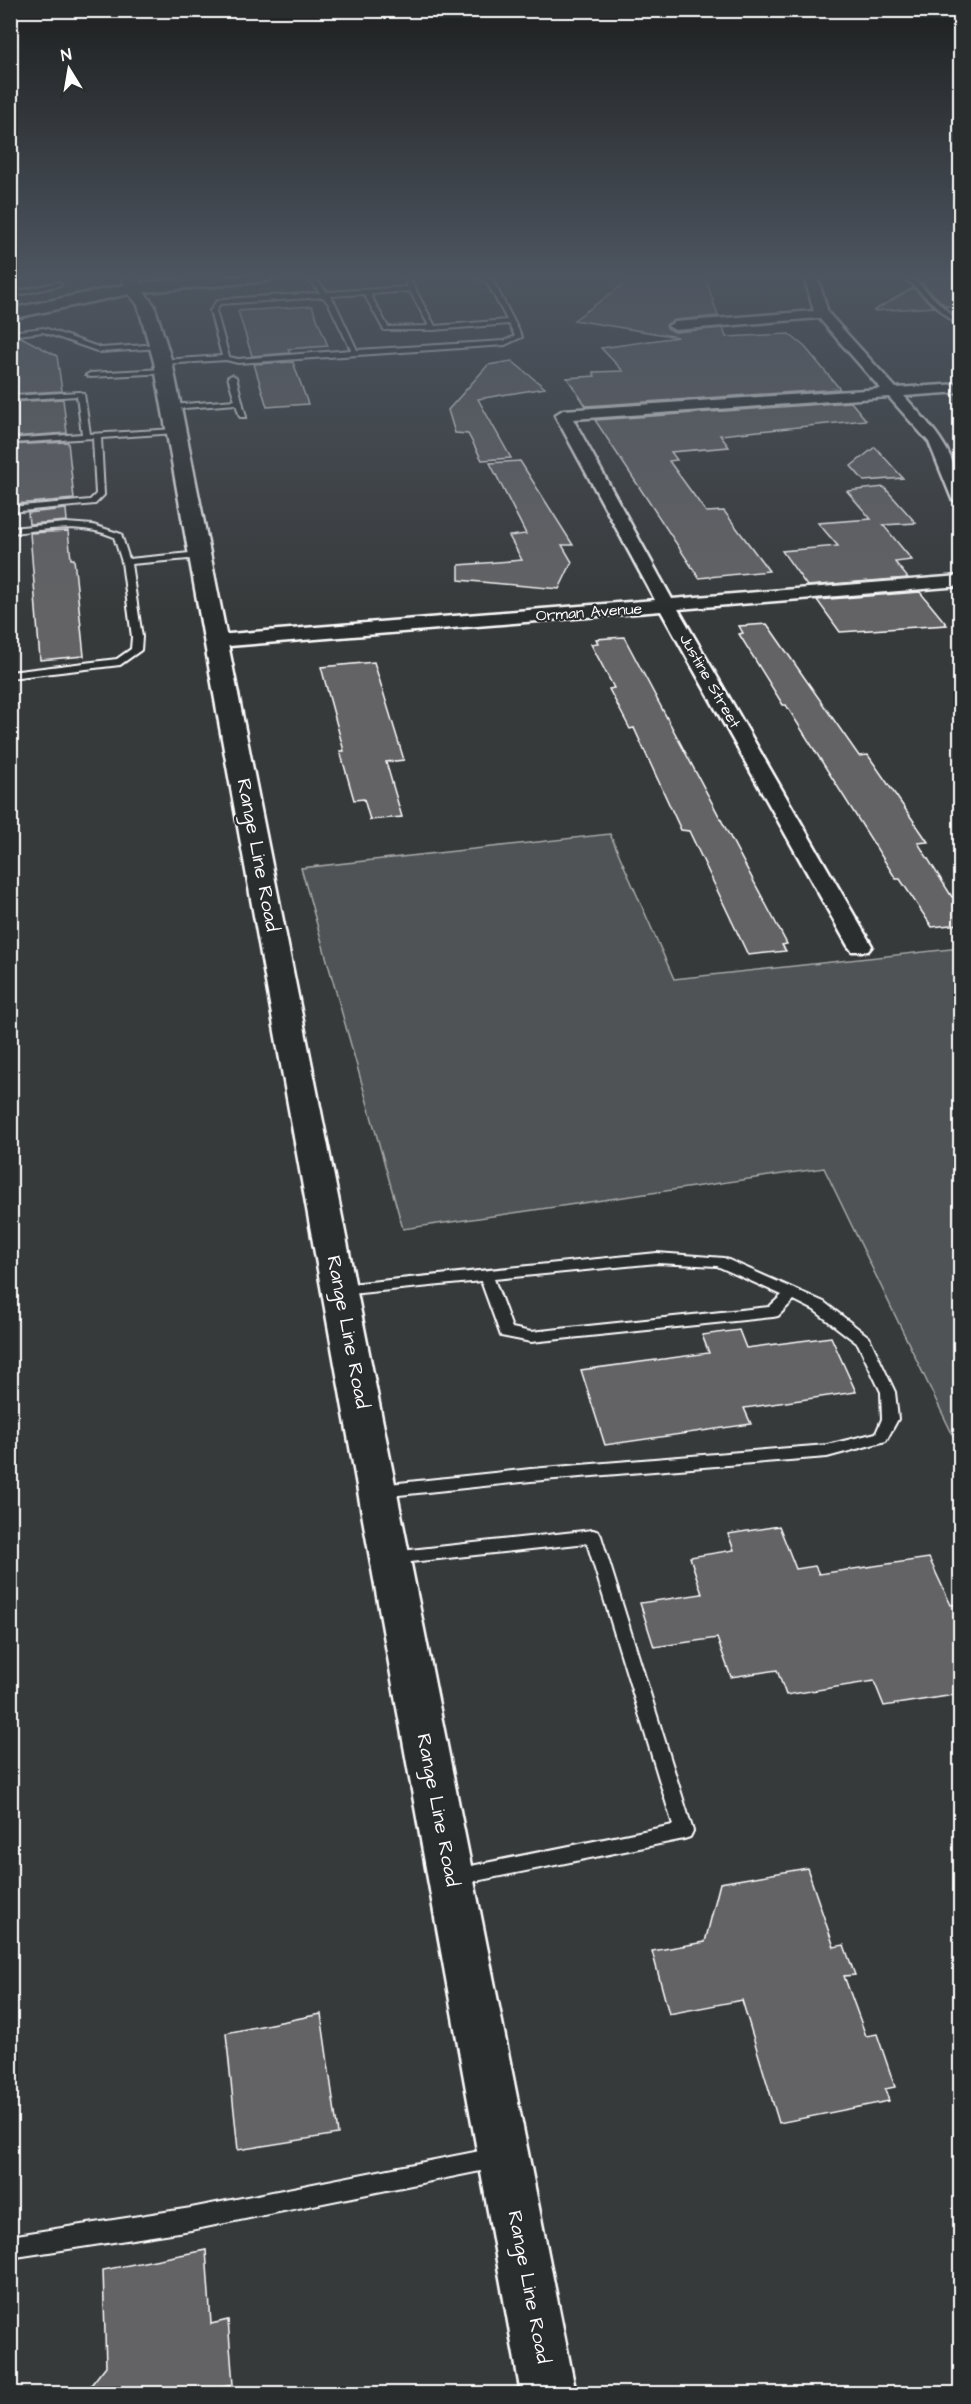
<svg xmlns="http://www.w3.org/2000/svg" width="971" height="2404" font-family="'Architects Daughter',sans-serif">
	<style>
		.green { fill: #505354; stroke: #a8a9aa; stroke-width: 1.5 }
		.building { fill: #636465; stroke: #fff; stroke-width: 1.5 }
		.lines { fill: none; stroke-linecap: round; stroke-linejoin: round }
		.lane-casing { stroke: #fff; stroke-width: 4 }
		.street-casing { stroke: #fff; stroke-width: 5 }
		.secondary-casing { stroke: #fff; stroke-width: 5 }
		.lane { fill: #2a2d2e; fill-rule: evenodd }
		.street { fill: #2a2d2e; fill-rule: evenodd }
		.secondary { fill: #2a2d2e; fill-rule: evenodd }
		.labels { text-anchor: middle; dominant-baseline: central; stroke-width: 4.5; stroke-linejoin: round; paint-order: stroke }
		.far-street-label { font-size: 16px; fill: #fff; stroke: #2a2d2e }
		.street-label { font-size: 20px; fill: #fff; stroke: #2a2d2e }
	</style>
	<rect width="100%" height="100%" fill="#373a3b"/>
	<filter id="ink" filterUnits="userSpaceOnUse"><feTurbulence type="fractalNoise" baseFrequency=".0167" numOctaves="2"/><feDisplacementMap in="SourceGraphic" scale="12" xChannelSelector="R" yChannelSelector="G"/><feConvolveMatrix kernelMatrix="1 2 1 2 8 2 1 2 1" color-interpolation-filters="sRGB"/></filter>
	<g filter="url(#ink)">
		<path class="green" d="M610,834L674,979L960,948V1450L824,1168L403,1229L301,868Z"/>
		<path class="building" d="M635,276H705L718,316L675,320L667,324V328L675,332L723,328L726,337L789,334L805,347L840,389L586,406L567,378L595,376L593,372L623,371L601,348L678,337L574,320Z
			M932,276H960V306H946L921,283Z
			M913,288L934,307L873,311Z
			M312,306L328,346L288,349L290,353L252,356L238,311Z
			M21,337L57,356L62,391L10,394V338Z
			M512,361L545,388L478,399L511,458L482,460L468,434L455,433L448,410L488,365Z
			M293,362L308,404L267,407L254,364Z
			M63,399L67,433L10,437V402Z
			M851,402L866,420L720,435L729,447L671,452L677,460L669,461L706,512L724,511L769,571L699,578L595,420Z
			M68,442L74,499L15,504L10,445Z
			M875,447L903,478L864,481L851,466Z
			M520,461L573,545H562L572,562L559,589L459,580V565L522,560L509,536L526,534L490,463Z
			M884,487L916,523L883,525L912,560L895,562L908,578L807,586L782,551L838,546L818,523L871,519L847,491Z
			M66,509L67,521L29,524L28,513Z
			M68,531L71,559H74L84,656L40,660L30,533Z
			M920,592L947,625L840,632L817,600Z
			M767,624L859,756L868,755L928,842L918,843L952,897L960,896V924L932,927L900,879H896L786,705H783L739,634L743,633L739,626Z
			M624,637L787,944L782,945L786,951L748,955L689,831L681,830L634,728L630,729L609,689L614,688L591,644L598,643L596,639Z
			M374,662L404,760L386,762L402,817L370,820L364,799L354,800L340,751H344L321,667Z
			M739,1330L746,1348L831,1337L856,1392L744,1408L751,1424L605,1445L581,1370L709,1353L702,1335Z
			M779,1526L796,1569L815,1566L819,1574L929,1558L951,1605L960,1604V1694L884,1706L874,1681L786,1695L777,1670L731,1677L717,1638L654,1647L640,1603L702,1594L690,1557L734,1550L728,1534Z
			M807,1868L834,1947L844,1945L855,1975L844,1976L866,2036L877,2034L895,2087L885,2089L889,2101L779,2123L742,2000L669,2014L652,1951L705,1942L720,1883Z
			M321,2014L338,2134L238,2150L226,2033Z
			M206,2250L211,2324L228,2320L233,2385L188,2394H84L106,2366L103,2270Z"/>
		<g class="lines">
			<defs>
				<path id="lane" d="M306,276H313L327,292L408,287L402,276H408L435,326L507,320L487,282L475,276H485L493,281L522,337L505,345L238,363L226,360L163,364L159,362L163,360L222,356L210,311L216,302L225,299L320,293ZM410,291L429,326L388,327L370,294ZM364,294L384,330H433L509,324L515,336L504,341L357,350L335,303L330,296ZM323,297L329,304L351,350L238,359L229,357L216,311L220,304Z
					M903,276H910L960,323V328Z
					M59,282L61,285L10,297V293Z
					M44,328L101,348L160,344L164,346L160,348L100,352L43,332L10,336V332Z
					M164,369H167V373L90,377L86,375L90,373Z
					M232,375L236,377L246,417H240L236,404L172,409L168,407L172,405L235,400L228,377Z
					M80,392L84,394L90,434L176,429L180,431L176,433L101,438L104,495L95,504L10,512V507L90,500L96,494L93,438L10,443V439L82,434L77,396L10,400V396Z
					M66,523L93,525L121,534L129,559L200,552L204,555L200,558L131,564L142,637L141,650L120,665L10,678V672L117,659L131,649L132,637L122,562L114,537C81,522 45,530 10,533V528Z
					M657,1253L724,1258L824,1302L869,1337L895,1392L898,1419L886,1441L827,1457L531,1481L380,1497L374,1495L372,1491L374,1487L380,1485L531,1469L827,1445L876,1433L882,1419L881,1392L858,1344L814,1310L794,1300L778,1316L773,1317L531,1342L501,1336L481,1281L340,1295L333,1290L340,1285ZM657,1263L717,1266L782,1295L769,1307L531,1332L512,1328L494,1279Z
					M593,1530L599,1532L601,1536L693,1831L690,1837L684,1839L456,1885L449,1883L447,1877L449,1871L456,1869L673,1825L587,1543L392,1564L386,1563L384,1558L386,1553L392,1552Z
					M495,2148L502,2151L505,2158L502,2165L495,2168L191,2230L10,2258V2236L191,2208Z"/>
				<path id="street" d="M804,276H817L828,313L896,388L960,384V392L904,396C935,431 960,454 960,504L952,499L929,442L889,397L573,419L672,599L960,576V586L678,609L872,946L868,951H852L848,946L661,611L217,647L208,641L217,635L655,600L555,415L563,410L881,389L819,318L675,330L668,326L675,322L814,311Z"/>
				<path id="secondary" d="M123,276H139L140,283L209,276H276L268,281L144,292L154,305L172,362L576,2394H521L154,362L138,305L129,294L10,319V309L124,285Z"/>
			</defs>
			<use href="#lane" class="lane-casing"/>
			<use href="#street" class="street-casing"/>
			<use href="#secondary" class="secondary-casing"/>
			<use href="#lane" class="lane"/>
			<use href="#street" class="street"/>
			<use href="#secondary" class="secondary"/>
		</g>
	</g>
	<linearGradient id="sky" x2="0" y2="1"><stop stop-color="#1e2020"/><stop offset="0.45" stop-color="#4d5560"/><stop offset="1" stop-color="#4d5560" stop-opacity="0"/></linearGradient>
	<rect width="971" height="613" fill="url(#sky)"/>
	<g class="labels">
		<g class="far-street-label">
			<text transform="translate(589 612) rotate(-4)">Orman Avenue</text>
			<text transform="translate(710 681) rotate(60)">Justine Street</text>
		</g>
		<g class="street-label">
			<text transform="translate(258 855) rotate(79)">Range Line Road</text>
			<text transform="translate(348 1332) rotate(79)">Range Line Road</text>
			<text transform="translate(438 1810) rotate(79)">Range Line Road</text>
			<text transform="translate(529 2287) rotate(79)">Range Line Road</text>
		</g>
	</g>
	<rect width="971" height="2404" fill="none" stroke="#2a2d2e" stroke-width="36"/>
	<rect x="18" y="18" width="935" height="2368" fill="none" stroke="#fff" stroke-width="2" filter="url(#ink)"/>
	<g transform="translate(69 69) rotate(349)" stroke="#2a2d2e" stroke-width="4.5" paint-order="stroke">
	<path d="M0-4.5L10 22L0 15L-10 22Z" fill="#ffffff"/>
	<text y="-9" font-size="16" font-weight="bold" text-anchor="middle" fill="#ffffff">N</text>
	</g>
</svg>
